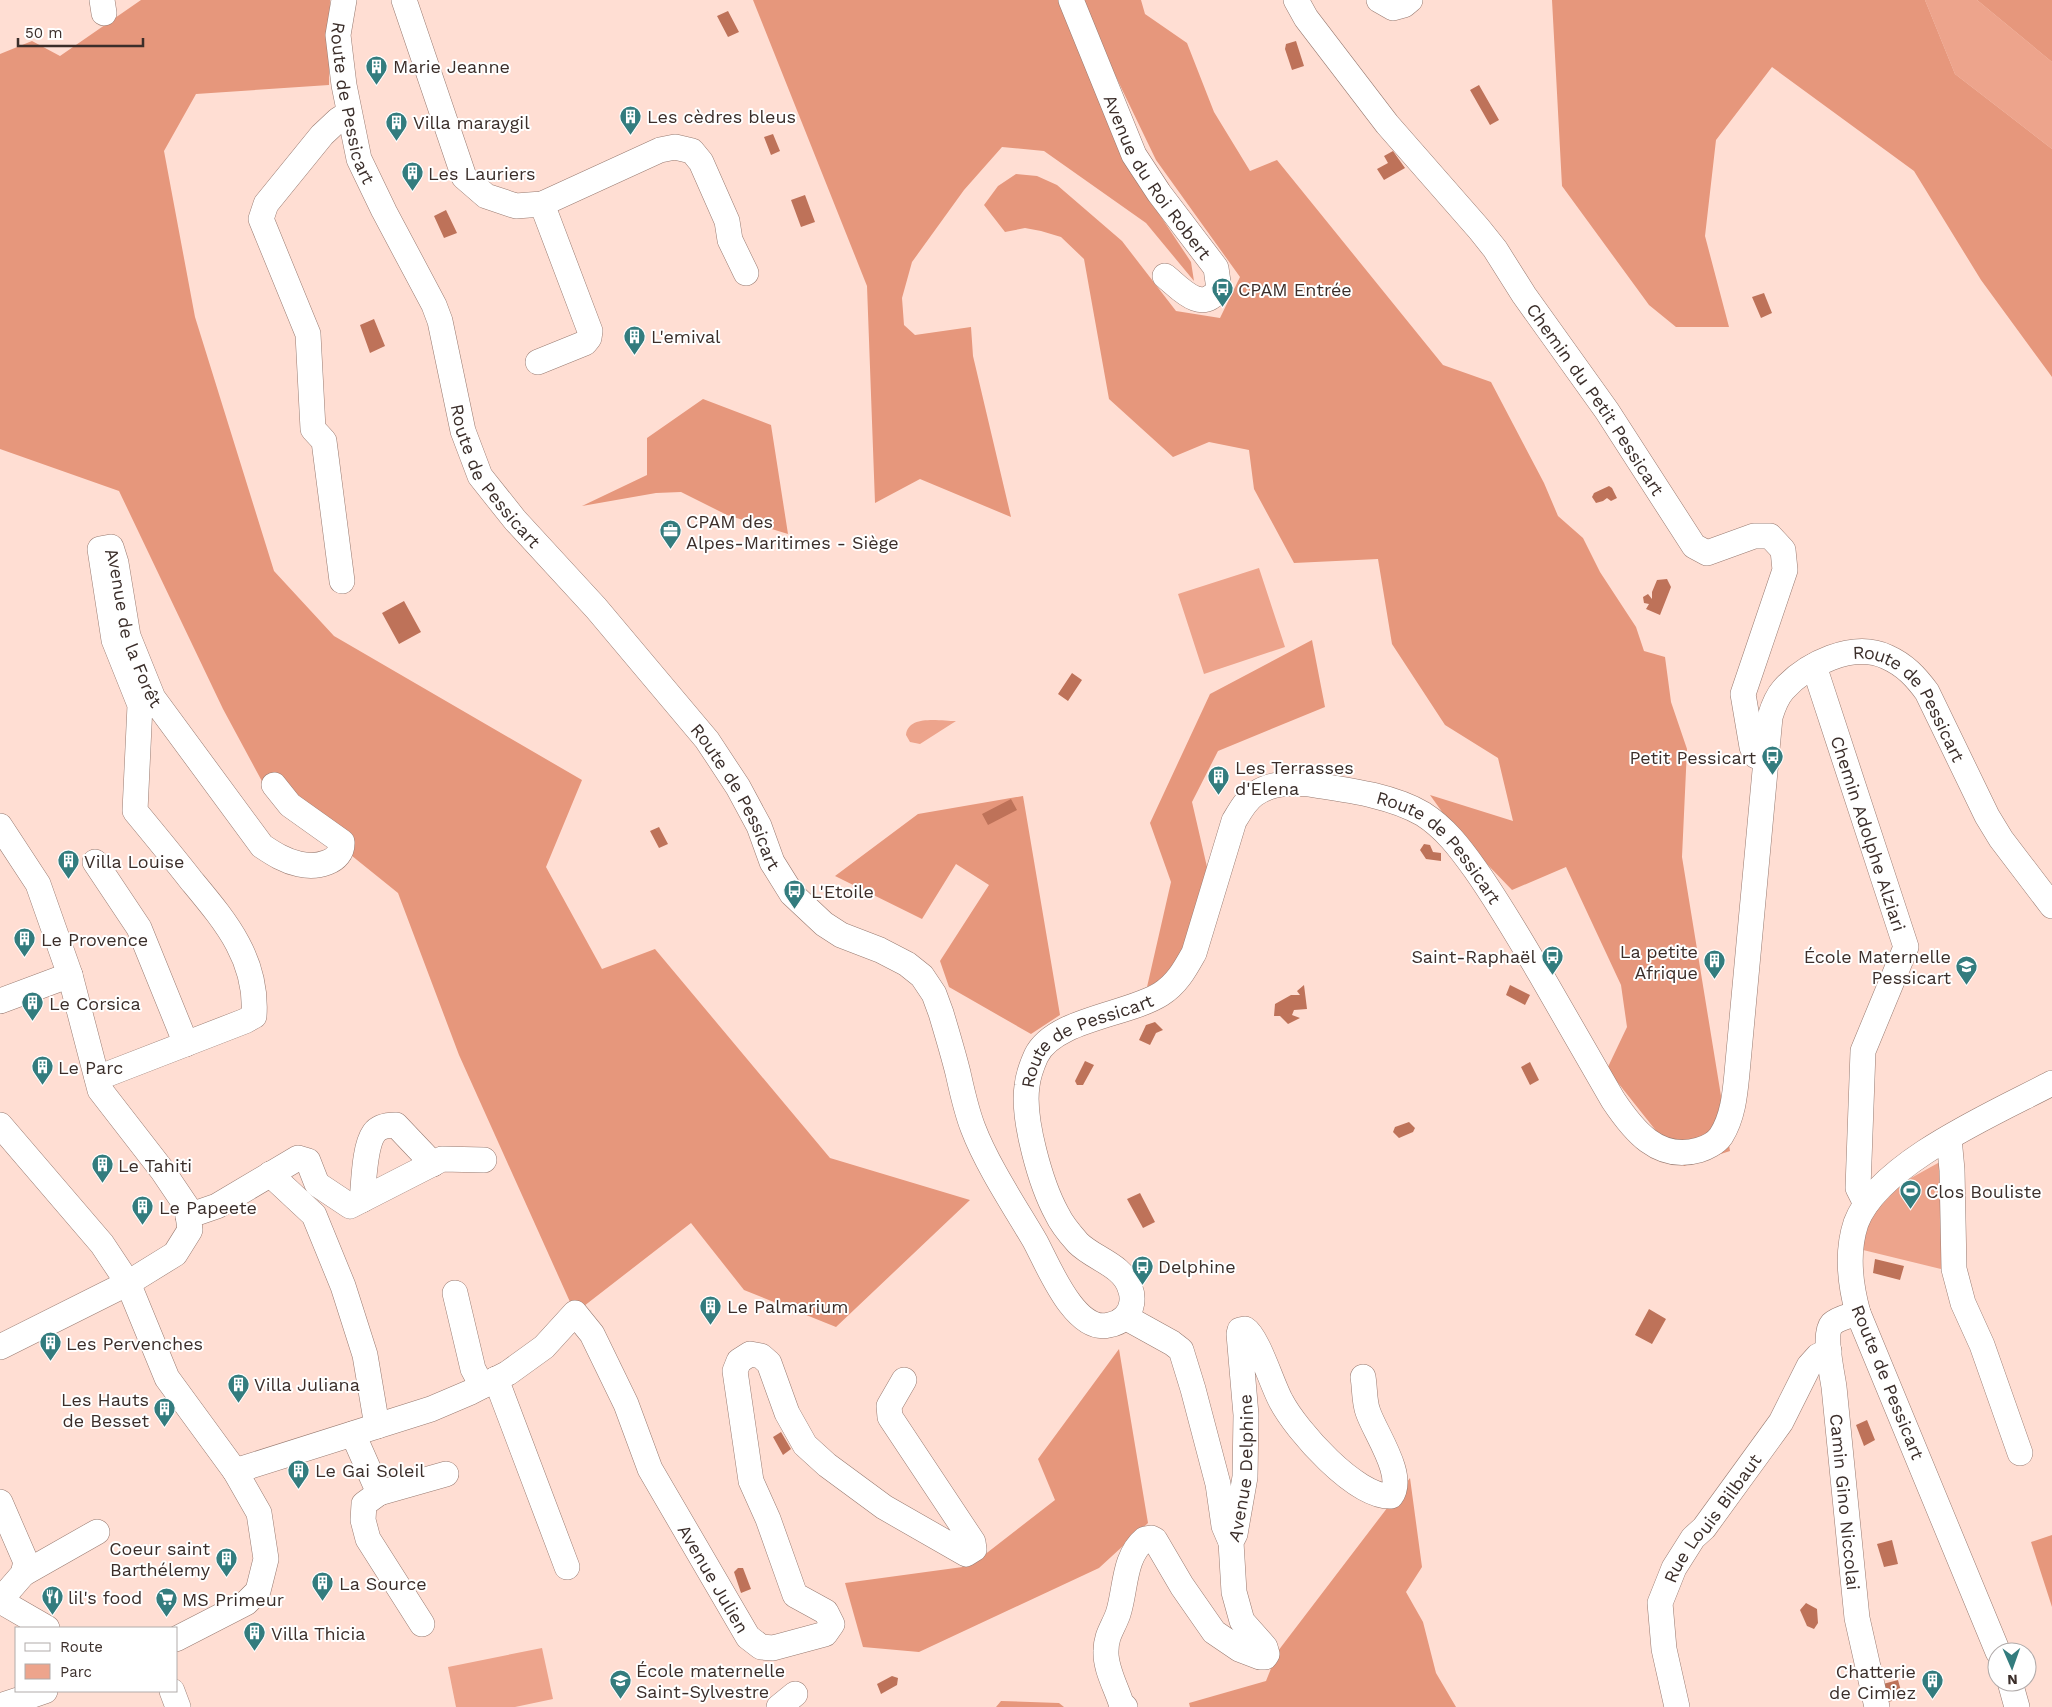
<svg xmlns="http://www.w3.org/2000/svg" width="2052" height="1707" font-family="'Work Sans',sans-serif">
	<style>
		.green { fill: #eda48c }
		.forest { fill: #e6977c }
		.water { fill: #be7259 }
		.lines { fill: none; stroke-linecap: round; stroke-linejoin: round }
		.minor-casing { stroke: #987a70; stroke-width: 26 }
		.minor { stroke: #fff; stroke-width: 25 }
		.labels { text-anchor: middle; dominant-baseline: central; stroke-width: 4; stroke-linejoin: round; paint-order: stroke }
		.poi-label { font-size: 18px; fill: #3b2e2a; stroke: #fff; text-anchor: start }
		.street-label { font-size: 18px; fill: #3b2e2a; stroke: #fff }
	</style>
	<rect width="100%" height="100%" fill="#ffded3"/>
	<path class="green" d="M1925,0H1977L2052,62V149L1955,74Z
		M1259,568L1285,647L1204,674L1178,594Z
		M956,721L920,744L910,742L906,735C908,714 941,721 956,721Z
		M1938,1163H1949L1945,1270L1859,1249L1865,1223L1902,1183Z
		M542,1648L553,1699L515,1707H456L448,1667Z"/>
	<path class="forest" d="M141,0H330L329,85L196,94L164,151L195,317L274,571L334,636L582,780L546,867L602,969L655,949L830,1158L970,1200L836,1327L744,1290L691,1223L575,1313L459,1055L398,893L264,785L223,709L119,491L0,449V54L32,41L60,56Z
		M753,0H1062L1132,173L1191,262L1194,281L1146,223L1044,151L1002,147L964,190L912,262L902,298L904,325L915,335L971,327L973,356L1011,517L920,479L875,503L867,286Z
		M1079,0H1141L1145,14L1187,43L1214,112L1250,171L1277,160L1443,365L1491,382L1544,483L1558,516L1583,538L1600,572L1636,627L1644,651L1665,657L1671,702L1687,749L1682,857L1730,1151L1684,1166L1607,1069L1627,1027L1621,985L1566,867L1512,890L1458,834L1430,795L1513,821L1498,758L1445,725L1392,644L1378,559L1294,563L1254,489L1249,450L1209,442L1173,457L1109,399L1084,259L1061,237L1041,231L1025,228L1005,232L984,205L998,186L1016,174L1037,176L1057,185L1122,241L1176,311L1220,318L1240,277L1156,160Z
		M1552,0H1925L1955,74L2052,149V377L1981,280L1914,171L1772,67L1716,140L1705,236L1729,327H1676L1649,305L1562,186Z
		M1977,0H2052V62Z
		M703,399L771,425L788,534L727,515L681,492L656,493L582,506L647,475V438Z
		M1312,640L1325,707L1218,751L1192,802L1210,880L1181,970L1147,987L1171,882L1150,823L1210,694Z
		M1023,796L1060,1015L1031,1034L949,987L940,961L989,885L956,864L922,919L835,876L918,814Z
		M1119,1349L1148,1523L1099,1568L919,1652L863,1647L845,1583L970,1566L1055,1500L1038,1459Z
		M1410,1478L1422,1567L1406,1592L1423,1622L1436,1673L1456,1707H1190L1189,1703L1266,1681L1278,1651Z
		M2052,1535V1607L2031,1542Z
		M1001,1701L1059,1703L1064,1707H996Z"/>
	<path class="water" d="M728,11L739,32L728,37L717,16Z
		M1296,41L1304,66L1292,70L1285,49L1286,44Z
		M1479,85L1499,120L1490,125L1470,90Z
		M773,134L780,151L771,155L764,137Z
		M1393,151L1405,168L1384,180L1377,169L1388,163L1384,156Z
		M805,195L815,222L801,227L791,200Z
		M446,210L457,233L444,238L434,216Z
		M1764,293L1772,313L1761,318L1752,297Z
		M374,319L385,346L370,353L360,325Z
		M1609,486L1612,488L1617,498L1611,501L1607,498L1603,501L1596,503L1592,497L1594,493Z
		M1667,579L1671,587L1660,615L1646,609L1649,604L1644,603L1643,597L1648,594L1652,599V592L1657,580Z
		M404,601L421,632L399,644L382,613Z
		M1072,673L1082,680L1068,701L1058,694Z
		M1011,799L1017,810L988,825L982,814Z
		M659,827L668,844L659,848L650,831Z
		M1424,844L1430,845L1433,852L1441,853V861L1426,859L1420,850Z
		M1304,985L1307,1009L1294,1010L1292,1015L1300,1018L1288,1024L1280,1016H1274L1275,1004L1291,995H1300L1297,991Z
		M1510,985L1530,995L1525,1005L1506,995Z
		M1155,1022L1163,1030L1156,1033L1150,1045L1139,1040L1146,1025Z
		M1085,1061L1094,1065L1083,1085H1077L1075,1081Z
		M1530,1062L1539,1080L1530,1085L1521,1067Z
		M1409,1122L1415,1128L1413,1132L1399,1138L1393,1132L1395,1127Z
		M1140,1193L1155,1222L1143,1228L1127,1199Z
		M1875,1259L1904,1266L1900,1280L1873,1273Z
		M1649,1309L1666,1319L1652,1344L1635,1335Z
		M1867,1420L1875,1440L1864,1446L1856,1425Z
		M781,1432L791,1449L783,1455L773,1437Z
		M1892,1540L1898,1564L1884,1567L1877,1544Z
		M738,1568H743L751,1589L741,1593L734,1572Z
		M1806,1603L1817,1609L1818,1623L1814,1629L1807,1626L1800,1610Z
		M892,1676L898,1678L897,1685L881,1694L877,1684Z
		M1898,1680L1903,1698L1888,1702L1883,1684Z"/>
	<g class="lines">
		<defs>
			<g id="minor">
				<path d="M102,0L104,13"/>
				<path id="s1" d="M344,0L338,35L344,85L359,159L384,211L434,305L440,321L463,431L480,476L515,520L596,608L707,740L738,787L759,826L772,862L792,894L824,924L841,935L880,950L907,964L922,976L934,994L941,1013C947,1033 953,1053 958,1073C962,1091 966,1110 973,1128C987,1165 1015,1207 1035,1241C1048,1265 1075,1334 1109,1325C1115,1324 1120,1322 1125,1317C1132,1310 1134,1298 1130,1288C1123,1265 1094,1259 1078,1243C1070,1234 1062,1225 1057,1214C1041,1185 1022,1119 1027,1086C1028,1076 1032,1065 1036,1056C1054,1019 1128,1015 1161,994C1177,984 1185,969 1194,953L1234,821C1240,811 1246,800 1255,794C1273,781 1301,782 1321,786C1355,791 1394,797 1423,814C1445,828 1460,848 1475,869C1499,903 1520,939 1541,975C1565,1017 1589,1058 1613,1100C1633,1130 1658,1162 1699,1150C1706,1148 1716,1143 1721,1136C1733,1117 1735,1094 1737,1073L1770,717C1773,707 1776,698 1783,690C1806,664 1853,641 1887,657C1905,665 1916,677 1927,692L1987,816L2001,839L2052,906"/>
				<path d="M404,0L464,177L486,196L516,206L542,204L660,150L675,147L692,151L701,162L727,221L730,240L746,273"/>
				<path id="s2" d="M1071,0L1134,155L1159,193L1216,268L1219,289C1201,314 1181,289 1165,276"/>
				<path id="s3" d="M1296,0L1306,18L1387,124L1479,229L1495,249L1524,295L1607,411L1694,546L1707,553L1754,536H1770L1783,550L1785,570L1743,694L1752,747L1756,756L1765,758"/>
				<path d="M1379,0L1393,8L1404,5L1410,0"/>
				<path d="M538,362L585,343L589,338L590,331L542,204"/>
				<path d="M342,581L324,441L313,429L308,334L261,219L266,204L322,135L338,120L349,113"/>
				<path id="s4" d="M1814,666L1906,947L1863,1051L1858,1188L1866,1204"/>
				<path d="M0,826L38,884L70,975L100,1090L162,1170L187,1207L190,1230L175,1254L128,1283L0,1347"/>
				<path d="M95,862L139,928L186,1044"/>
				<path d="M0,1001L70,975"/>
				<path id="s5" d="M97,1077L108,1074L245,1021L254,1016C258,959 225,921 191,880C173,857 154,834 135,811L140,705L114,640L100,549L111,547L116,563L128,636L153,698L262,846C274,854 285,861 299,864C316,868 343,863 342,842L290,805L274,785"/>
				<path d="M0,1125L102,1244L128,1283L167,1378L235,1471L259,1513L266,1559L258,1591L246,1603L176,1639"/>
				<path d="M1949,1138L1952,1170L1954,1269L1963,1303L1982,1345L2020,1453"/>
				<path d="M270,1174L314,1215L343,1286L365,1355L377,1426"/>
				<path d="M362,1200C364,1183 364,1147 374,1133C379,1126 388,1125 396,1125L433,1164"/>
				<path d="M188,1216L217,1206L298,1158L308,1161L317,1184L350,1206L442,1159L484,1160"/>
				<path d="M455,1293L473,1369L482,1386"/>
				<path id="s6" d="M1858,1313C1850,1316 1838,1318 1832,1324C1823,1334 1832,1373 1834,1387L1857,1618L1877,1707"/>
				<path d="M1125,1317L1172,1343L1181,1350L1193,1389L1218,1484L1224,1526L1230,1540"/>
				<path d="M496,1379L567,1567"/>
				<path d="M353,1434L379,1493L364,1504L363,1520L368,1539L422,1624"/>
				<path id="s7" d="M235,1471L431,1409L471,1392L508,1373L544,1347L575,1313L592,1334L626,1404L650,1469L748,1637L761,1647L773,1648L825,1634L832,1624L826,1612L795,1595L768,1519L751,1481L735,1371L739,1361L750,1354L761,1356L769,1363L787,1413L805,1445L827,1465L884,1507L966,1554L974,1549L973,1542L890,1417L889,1406L904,1380"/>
				<path d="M379,1493L446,1474"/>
				<path d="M0,1502L26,1562L23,1574L10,1589L2,1602L47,1628"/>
				<path d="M23,1574L97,1532"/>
				<path d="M1998,1652L1858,1313C1850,1284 1846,1253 1856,1223C1878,1163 1997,1112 2052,1083"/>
				<path d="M2010,1682L2017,1707"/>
				<path d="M172,1691L178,1707"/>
				<path d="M0,1706L45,1691"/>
				<path d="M779,1707L795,1694"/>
				<path id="s8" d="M1125,1707L1121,1703C1116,1687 1105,1668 1106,1651C1106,1635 1113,1628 1118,1614C1126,1590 1123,1557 1145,1539L1151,1538L1155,1540L1182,1586L1214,1632L1239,1649L1260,1657H1265L1267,1654L1265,1647L1242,1621L1234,1592L1231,1542L1235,1534L1245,1477L1246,1415L1239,1334L1240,1330L1245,1329C1258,1337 1272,1385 1281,1401C1296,1430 1356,1498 1391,1496C1406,1476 1375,1433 1368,1412C1364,1402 1365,1388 1363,1377"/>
				<path id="s9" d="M1677,1707L1664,1649L1660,1603L1674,1568L1693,1538L1704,1528L1781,1422L1809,1366L1818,1356L1829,1351"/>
			</g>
		</defs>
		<use href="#minor" class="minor-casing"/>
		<use href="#minor" class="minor"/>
	</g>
	<defs>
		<symbol id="building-pin" viewBox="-11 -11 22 30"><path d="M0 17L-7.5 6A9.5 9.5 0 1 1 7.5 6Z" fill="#337c7e" stroke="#fff"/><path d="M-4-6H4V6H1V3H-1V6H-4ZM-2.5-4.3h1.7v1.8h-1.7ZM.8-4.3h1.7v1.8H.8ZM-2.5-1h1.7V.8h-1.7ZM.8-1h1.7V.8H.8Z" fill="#fff"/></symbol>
		<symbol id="bus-pin" viewBox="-11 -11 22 30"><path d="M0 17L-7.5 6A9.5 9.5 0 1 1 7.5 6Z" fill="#337c7e" stroke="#fff"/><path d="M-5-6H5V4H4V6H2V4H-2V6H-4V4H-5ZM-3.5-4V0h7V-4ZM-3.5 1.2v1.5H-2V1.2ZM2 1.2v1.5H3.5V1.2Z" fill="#fff"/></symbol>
		<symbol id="office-pin" viewBox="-11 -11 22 30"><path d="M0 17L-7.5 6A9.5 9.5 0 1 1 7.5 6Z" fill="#337c7e" stroke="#fff"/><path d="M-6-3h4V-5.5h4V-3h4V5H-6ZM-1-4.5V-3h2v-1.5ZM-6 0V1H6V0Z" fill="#fff"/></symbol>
		<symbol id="school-pin" viewBox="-11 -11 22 30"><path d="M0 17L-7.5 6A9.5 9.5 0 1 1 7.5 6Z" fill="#337c7e" stroke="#fff"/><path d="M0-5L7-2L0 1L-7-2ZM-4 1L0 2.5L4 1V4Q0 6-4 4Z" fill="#fff"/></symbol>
		<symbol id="stadium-pin" viewBox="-11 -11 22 30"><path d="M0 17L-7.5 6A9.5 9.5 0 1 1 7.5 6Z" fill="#337c7e" stroke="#fff"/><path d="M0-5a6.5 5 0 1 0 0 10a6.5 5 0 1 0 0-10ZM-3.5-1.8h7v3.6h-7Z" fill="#fff"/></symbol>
		<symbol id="restaurant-pin" viewBox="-11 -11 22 30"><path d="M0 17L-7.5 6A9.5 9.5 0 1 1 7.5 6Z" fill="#337c7e" stroke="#fff"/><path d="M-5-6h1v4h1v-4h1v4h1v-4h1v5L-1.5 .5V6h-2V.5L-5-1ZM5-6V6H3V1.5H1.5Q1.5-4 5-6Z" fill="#fff"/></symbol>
		<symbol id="supermarket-pin" viewBox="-11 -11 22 30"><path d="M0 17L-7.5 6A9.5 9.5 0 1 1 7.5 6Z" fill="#337c7e" stroke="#fff"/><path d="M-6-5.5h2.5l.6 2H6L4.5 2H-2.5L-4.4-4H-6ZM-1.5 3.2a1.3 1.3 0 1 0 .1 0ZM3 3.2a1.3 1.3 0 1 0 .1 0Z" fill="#fff"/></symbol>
	</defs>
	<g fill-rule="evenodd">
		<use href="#building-pin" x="364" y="54" width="25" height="34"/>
		<use href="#building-pin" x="618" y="104" width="25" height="34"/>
		<use href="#building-pin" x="384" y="110" width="25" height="34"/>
		<use href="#building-pin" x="400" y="160" width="25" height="34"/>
		<use href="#bus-pin" x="1210" y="276" width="25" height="34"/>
		<use href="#building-pin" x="622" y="324" width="25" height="34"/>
		<use href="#office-pin" x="658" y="518" width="25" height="34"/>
		<use href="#bus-pin" x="1760" y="744" width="25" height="34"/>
		<use href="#building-pin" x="1206" y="764" width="25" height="34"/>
		<use href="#building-pin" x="56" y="848" width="25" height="34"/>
		<use href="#bus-pin" x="782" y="878" width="25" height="34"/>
		<use href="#building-pin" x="12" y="926" width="25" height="34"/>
		<use href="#bus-pin" x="1540" y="944" width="25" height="34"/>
		<use href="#building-pin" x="1702" y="948" width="25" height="34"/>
		<use href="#school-pin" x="1954" y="954" width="25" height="34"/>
		<use href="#building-pin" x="20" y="990" width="25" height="34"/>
		<use href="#building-pin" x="30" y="1054" width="25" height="34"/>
		<use href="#building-pin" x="90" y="1152" width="25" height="34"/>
		<use href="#stadium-pin" x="1898" y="1178" width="25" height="34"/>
		<use href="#building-pin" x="130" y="1194" width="25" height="34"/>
		<use href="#bus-pin" x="1130" y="1254" width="25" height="34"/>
		<use href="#building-pin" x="698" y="1294" width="25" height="34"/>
		<use href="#building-pin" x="38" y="1330" width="25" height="34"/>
		<use href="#building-pin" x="226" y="1372" width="25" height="34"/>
		<use href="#building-pin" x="152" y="1396" width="25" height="34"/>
		<use href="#building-pin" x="286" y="1458" width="25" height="34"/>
		<use href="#building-pin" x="214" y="1546" width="25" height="34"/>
		<use href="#building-pin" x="310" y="1570" width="25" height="34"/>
		<use href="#restaurant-pin" x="40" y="1584" width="25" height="34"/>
		<use href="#supermarket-pin" x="154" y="1586" width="25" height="34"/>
		<use href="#building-pin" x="242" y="1620" width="25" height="34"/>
		<use href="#school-pin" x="608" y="1668" width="25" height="34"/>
		<use href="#building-pin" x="1920" y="1668" width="25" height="34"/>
	</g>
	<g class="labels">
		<g class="poi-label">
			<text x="393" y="66">Marie Jeanne</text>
			<text x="647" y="116">Les cèdres bleus</text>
			<text x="413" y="122">Villa maraygil</text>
			<text x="428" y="173">Les Lauriers</text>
			<text x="1238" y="289">CPAM Entrée</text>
			<text x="651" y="336">L'emival</text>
			<text x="686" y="521">CPAM des<tspan x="686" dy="21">Alpes-Maritimes - Siège</tspan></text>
			<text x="1756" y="757" text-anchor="end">Petit Pessicart</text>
			<text x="1235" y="767">Les Terrasses<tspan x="1235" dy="21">d'Elena</tspan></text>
			<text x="84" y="861">Villa Louise</text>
			<text x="811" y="891">L'Etoile</text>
			<text x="41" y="939">Le Provence</text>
			<text x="1698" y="951" text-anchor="end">La petite<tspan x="1698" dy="21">Afrique</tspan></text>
			<text x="1536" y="956" text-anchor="end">Saint-Raphaël</text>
			<text x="1951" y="956" text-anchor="end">École Maternelle<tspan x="1951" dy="21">Pessicart</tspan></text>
			<text x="49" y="1003">Le Corsica</text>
			<text x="58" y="1067">Le Parc</text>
			<text x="118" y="1165">Le Tahiti</text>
			<text x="1926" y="1191">Clos Bouliste</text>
			<text x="159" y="1207">Le Papeete</text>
			<text x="1158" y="1266">Delphine</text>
			<text x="727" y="1306">Le Palmarium</text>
			<text x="66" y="1343">Les Pervenches</text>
			<text x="254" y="1384">Villa Juliana</text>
			<text x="149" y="1399" text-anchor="end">Les Hauts<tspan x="149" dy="21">de Besset</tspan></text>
			<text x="315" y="1470">Le Gai Soleil</text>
			<text x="210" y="1548" text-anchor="end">Coeur saint<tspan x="210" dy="21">Barthélemy</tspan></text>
			<text x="339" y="1583">La Source</text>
			<text x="68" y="1597">lil's food</text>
			<text x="182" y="1599">MS Primeur</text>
			<text x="271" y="1633">Villa Thicia</text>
			<text x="636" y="1670">École maternelle<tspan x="636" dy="21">Saint-Sylvestre</tspan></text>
			<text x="1916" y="1671" text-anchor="end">Chatterie<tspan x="1916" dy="21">de Cimiez</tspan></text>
		</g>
		<g class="street-label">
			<text stroke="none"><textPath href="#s1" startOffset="105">Route de Pessicart</textPath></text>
			<text stroke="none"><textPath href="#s2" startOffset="198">Avenue du Roi Robert</textPath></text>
			<text stroke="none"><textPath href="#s3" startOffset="500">Chemin du Petit Pessicart</textPath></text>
			<text stroke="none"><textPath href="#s1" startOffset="510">Route de Pessicart</textPath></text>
			<text stroke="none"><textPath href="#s5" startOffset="775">Avenue de la Forêt</textPath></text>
			<text stroke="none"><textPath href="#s1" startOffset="3551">Route de Pessicart</textPath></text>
			<text stroke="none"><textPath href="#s1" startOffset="915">Route de Pessicart</textPath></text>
			<text stroke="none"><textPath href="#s4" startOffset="176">Chemin Adolphe Alziari</textPath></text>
			<text stroke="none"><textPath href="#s1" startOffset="2488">Route de Pessicart</textPath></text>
			<text stroke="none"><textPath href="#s1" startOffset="1962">Route de Pessicart</textPath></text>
			<text transform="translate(1888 1382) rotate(68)">Route de Pessicart</text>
			<text stroke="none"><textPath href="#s8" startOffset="560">Avenue Delphine</textPath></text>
			<text stroke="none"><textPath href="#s6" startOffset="208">Camin Gino Niccolai</textPath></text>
			<text stroke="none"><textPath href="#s9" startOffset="206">Rue Louis Bilbaut</textPath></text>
			<text stroke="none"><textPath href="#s7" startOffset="682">Avenue Julien</textPath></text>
		</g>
	</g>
	<rect x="15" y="1627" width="162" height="65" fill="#ffffff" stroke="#b1abaa"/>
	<rect x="25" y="1643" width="25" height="8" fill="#ffffff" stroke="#b1abaa"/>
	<text x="60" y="1652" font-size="15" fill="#3b2e2a">Route</text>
	<rect x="25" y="1664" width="25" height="15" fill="#eda48c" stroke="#b1abaa"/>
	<text x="60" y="1677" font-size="15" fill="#3b2e2a">Parc</text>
	<g transform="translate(2012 1667) rotate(178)"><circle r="24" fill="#ffffff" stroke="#b1abaa"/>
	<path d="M0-4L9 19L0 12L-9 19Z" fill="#337c7e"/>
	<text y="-8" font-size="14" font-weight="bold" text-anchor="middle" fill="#3b2e2a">N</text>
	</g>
	<path d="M18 38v8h125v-8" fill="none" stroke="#3b2e2a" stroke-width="2.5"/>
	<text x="25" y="38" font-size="15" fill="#3b2e2a" stroke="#ffffff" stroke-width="4" paint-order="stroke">50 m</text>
</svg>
